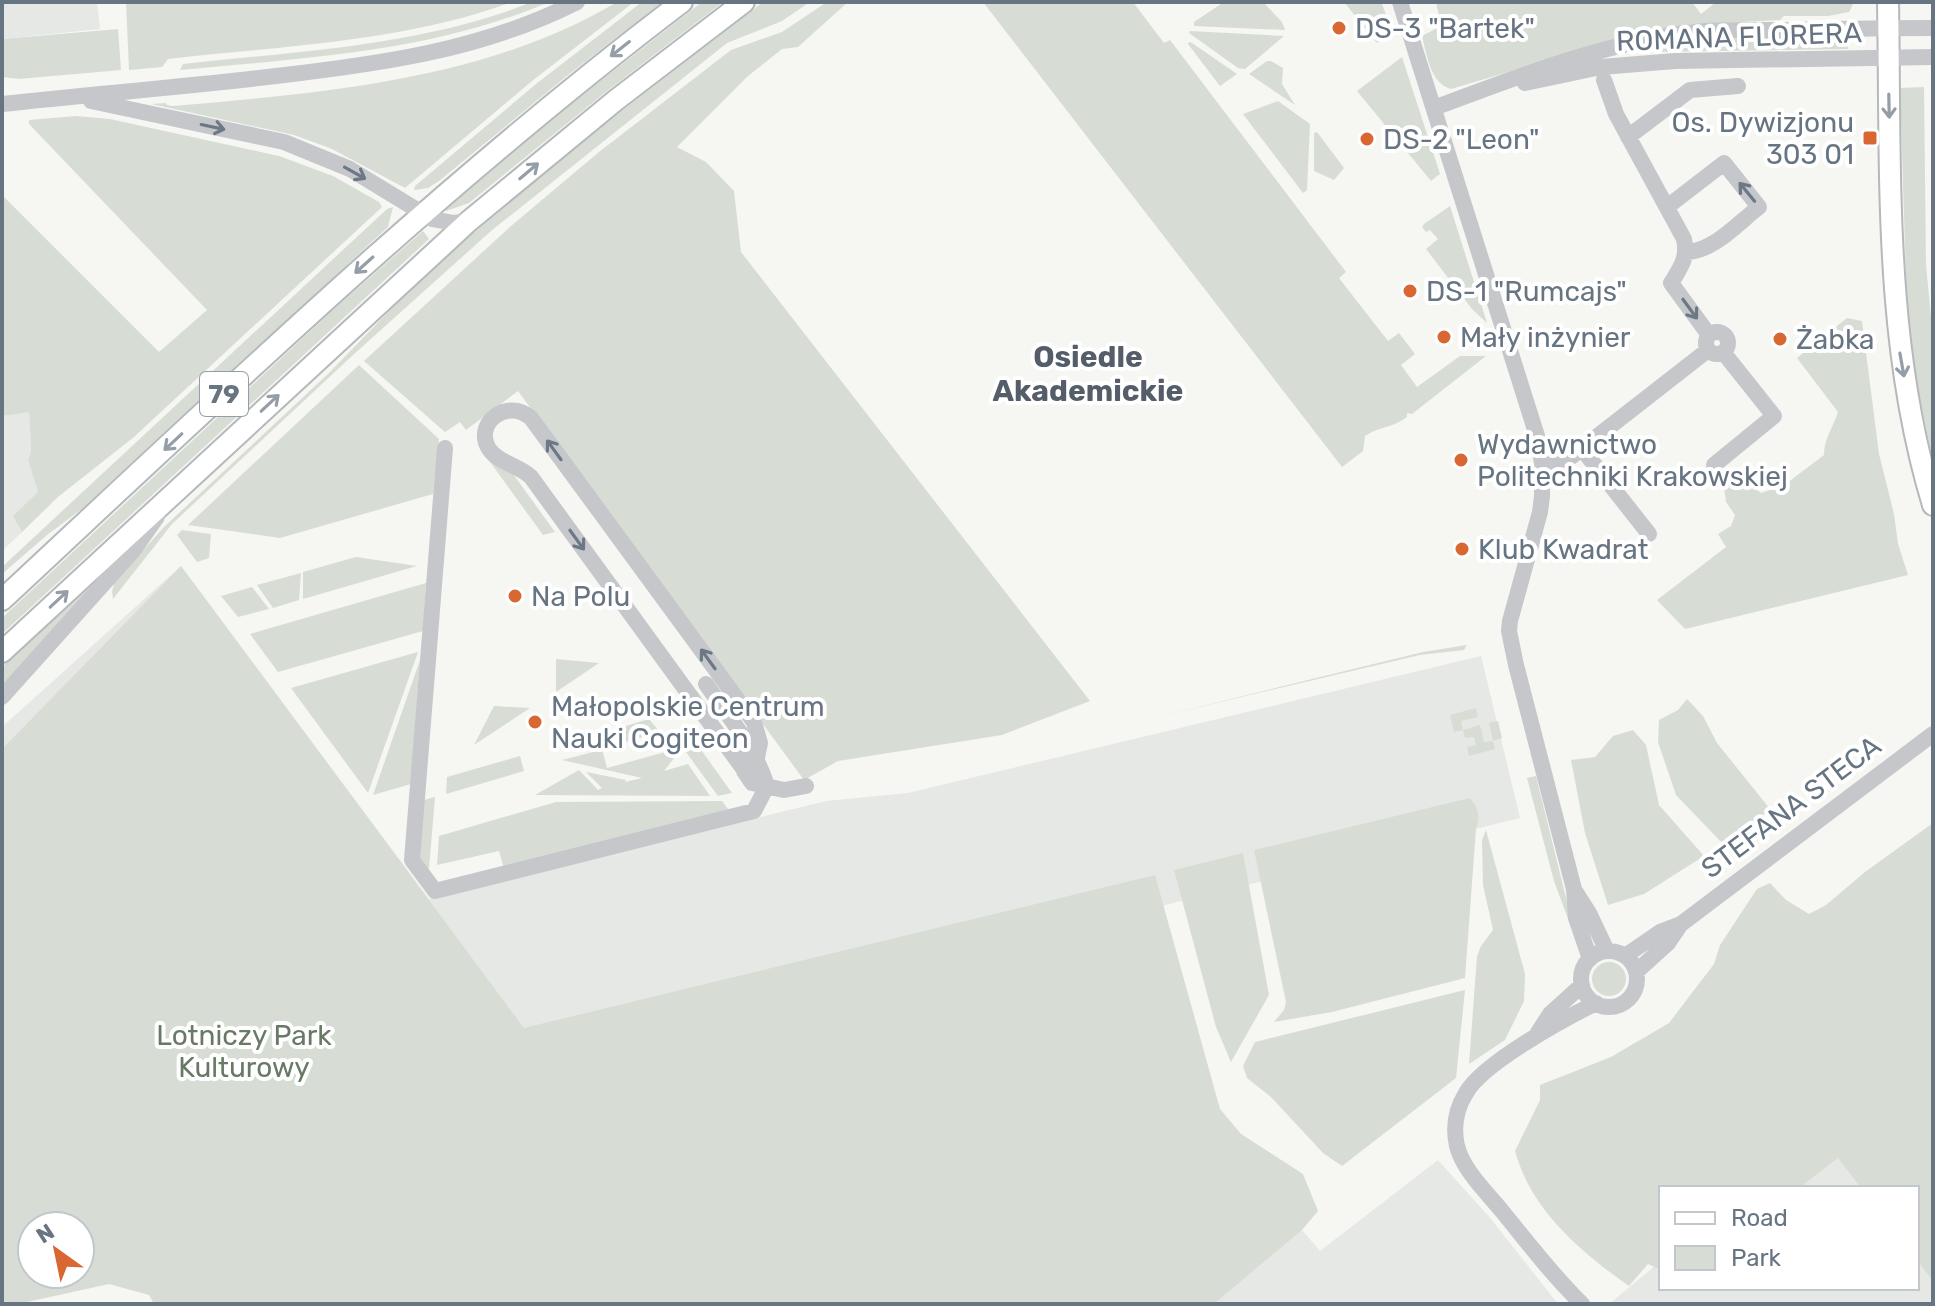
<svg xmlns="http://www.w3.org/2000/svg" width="1935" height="1306" font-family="Rubik,sans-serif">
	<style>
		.built { fill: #e6e8e6; fill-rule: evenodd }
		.green { fill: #d7ddd4; fill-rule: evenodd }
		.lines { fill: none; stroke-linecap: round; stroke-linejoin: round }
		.major-casing { stroke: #b5b9bc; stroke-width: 24 }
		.minor { stroke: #c5c7cb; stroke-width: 16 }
		.major { stroke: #fff; stroke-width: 20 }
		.oneway { stroke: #959ea8 }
		.oneway2 { stroke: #6c7886 }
		.poi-dot { fill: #d86731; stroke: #fff; stroke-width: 3 }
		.labels { text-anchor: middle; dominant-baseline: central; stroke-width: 8; stroke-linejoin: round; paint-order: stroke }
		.shield { fill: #fff; stroke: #959ea8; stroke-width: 2 }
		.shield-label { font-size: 26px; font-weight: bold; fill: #677482 }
		.poi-label { font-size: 28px; fill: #677482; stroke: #fff; text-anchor: start }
		.street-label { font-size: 28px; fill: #677482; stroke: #fff }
		.park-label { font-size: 28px; fill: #687a65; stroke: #fff }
		.neighbourhood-label { font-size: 30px; font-weight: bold; fill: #545d68; stroke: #fff }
	</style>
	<rect width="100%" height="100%" fill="#f6f6f3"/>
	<path class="built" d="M2,2H97L100,29L2,39Z
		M29,411L31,450L28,460L38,492L14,516L22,532L2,551V416Z
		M181,566L429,899L826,801L908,793L1481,656L1520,818L949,958L111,1275L2,1297V727ZM32,1226H80V1274H32Z
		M1838,1158L1862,1188H1798Z
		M1438,1160L1491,1219L1558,1304H1214L1302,1230L1320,1251Z
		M1917,1258L1933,1279V1304H1609L1655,1266H1661V1288H1917Z"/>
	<path class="green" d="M126,2H512C402,42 283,46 168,59L162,67L129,70Z
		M532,2H549C433,52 305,58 180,70L183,64C301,51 421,46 532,2Z
		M617,2H634L532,81L405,188L332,149L294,135L151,104L166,103L167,105L173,106C322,93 486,80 617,2Z
		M642,2H662L568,75L439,181L428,188L414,190L415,186L536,84Z
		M702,2H723L607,91L469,203L446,211L445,208L558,114Z
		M763,2H810L782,21L727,43L491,231L353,355L172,524L113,599L112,591L115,581L164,527L329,373L424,275L575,147Z
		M827,2H848L798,47L782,49L748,76L677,147L706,162L734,191L741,252L1090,701L1002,735L838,761L804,780L518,391L466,430L460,422L445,432L364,361L511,226L599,152L731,50L782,32Z
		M983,2H1133L1164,43L1170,40L1346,272L1339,278L1388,341L1399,333L1415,354L1401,365L1417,387L1460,356H1486L1412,414L1407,413V417C1393,428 1380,426 1365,436L1363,451L1342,467Z
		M1224,2L1264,3L1282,22L1285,30L1194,26V22Z
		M1344,2H1381L1393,32L1377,43Z
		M1436,2H1692L1701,14L1716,2H1854L1849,12L1828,16H1784L1780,20L1686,25L1610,42L1451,89C1430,83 1427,55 1422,36L1441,26Z
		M118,29L121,70L19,79L2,77V39Z
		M1190,31L1284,36L1245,69L1238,68L1189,33Z
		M1761,38H1848V49L1653,52C1664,37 1740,39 1761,38Z
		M1189,42L1192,43L1237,74L1220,86L1188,44Z
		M1402,57L1440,174L1431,181L1357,91Z
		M1267,61H1271L1283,68L1282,84L1295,105L1249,74Z
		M1924,87L1926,265L1933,338V462L1913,364L1907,312L1900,88Z
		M1278,101L1310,124L1307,190L1303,193L1243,114Z
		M76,116L110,119L279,156L333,176L379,202L382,207L134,437L58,497L22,532L13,516L38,492L28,460L31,450L29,412L2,416V195L159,352L207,310L29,124V120Z
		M1317,132L1344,168L1334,180L1314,171V133Z
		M1450,206L1487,323L1472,309L1426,249L1438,239L1430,230L1426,232L1422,227L1424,224Z
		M393,207L388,227L83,508L47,535L2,574V567L387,209Z
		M423,231L429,239L2,634V618L335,308Z
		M1847,318L1862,321L1879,454L1894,514L1898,544L1908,575L1685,629L1657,600L1726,547L1718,534L1731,526L1735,515L1726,502L1724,487L1749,484L1761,493L1783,486L1824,455C1824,438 1833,428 1838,412L1797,358Z
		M359,365L439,439L433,494L280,538L188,525Z
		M485,455L511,471L555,532L543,535Z
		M182,530L211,534L209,558L197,562L177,535Z
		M356,557L417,566L303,599V572Z
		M181,566L524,1028L1155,875L1220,1109L1241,1134L1303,1174L1318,1211L1302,1230L1214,1304H154L149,1295L109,1284L18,1304H2V749ZM80,1226V1274H32V1226Z
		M301,573L299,600L273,608L257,585Z
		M426,583L423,631L278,672L250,634Z
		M252,587L269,609L238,617L221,596Z
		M88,589L89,591L2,689V667Z
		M1467,645L1464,650L1420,655L1161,716L1423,652Z
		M418,652L368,793L291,688Z
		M556,659L599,663L556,692Z
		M420,660L411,784L373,795Z
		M1687,699L1703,716L1717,743L1770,809L1726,847L1676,795L1658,742L1659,720L1678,710Z
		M494,706L530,708L474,745Z
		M1476,708L1478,717L1461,721L1463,730L1480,725L1484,742L1493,741L1489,723L1498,721L1502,738L1493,741L1495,749L1469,756L1467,747L1476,745L1474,737L1465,738L1463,730L1454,732L1450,715Z
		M649,719L678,753L664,771L688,764L710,796L535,795L579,770L598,790L602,788L586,772L626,780L625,782L642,778L562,760L593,752L589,737ZM656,733L669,751L607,768L602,749Z
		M1633,730L1646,745L1659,805L1704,856L1644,894L1608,905L1585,833L1571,760L1595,757L1613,736Z
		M689,733L732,793L718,796L675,737Z
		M520,756L524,771L446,794L447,777Z
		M1536,776L1571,918V927L1554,881L1527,778Z
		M435,797L429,869L419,862L424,800Z
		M1470,798C1478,808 1481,816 1476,829L1465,978L1332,1012L1274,1022L1284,1010L1286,1002L1254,850Z
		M722,801L731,813L504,869L499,851L437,865L439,836L556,802Z
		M1933,823V1281L1917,1260V1188H1861L1838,1158L1799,1188H1661V1270L1648,1264L1629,1286C1581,1252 1531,1210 1515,1151L1540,1100V1085L1611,1057L1669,1023L1714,964L1720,945L1757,889L1770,883L1786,900L1809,914L1826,905L1865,872Z
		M1486,830L1525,974L1524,1001L1505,1040L1469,1064L1477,956L1481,946L1493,930L1483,885L1482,840Z
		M1243,853L1269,995L1231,1062L1216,1027L1174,870Z
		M1592 979a17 17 0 1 1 34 0a17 17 0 1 1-34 0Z
		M1465,990L1456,1078L1342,1166L1323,1153L1271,1097L1247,1078L1243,1066L1255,1042Z"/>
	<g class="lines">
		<defs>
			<path id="major" d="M1888,2C1891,171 1883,341 1933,505
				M2,600C223,394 441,185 682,2
				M2,652L469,221L616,100L744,2"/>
		</defs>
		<use href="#major" class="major-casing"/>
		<path class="minor" d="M1400,2L1537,436L1542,463V496L1540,512L1510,621L1509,631L1516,665L1574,889L1576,918L1590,959
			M1604,80L1616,114L1684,239C1688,258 1681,267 1671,283L1709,335
			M1525,83L1601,67L1675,61L1933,57
			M91,101L284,142L350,169L432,219L454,223L469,221
			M2,104C93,94 185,87 276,76C380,64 482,50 577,2
			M1434,108C1514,78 1593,47 1678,34C1714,29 1751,30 1787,30C1836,29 1884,28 1933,28
			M1628,137L1690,90L1738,86
			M1667,207L1724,163L1759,207C1738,223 1714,251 1687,252
			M1706 343a11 11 0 1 1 22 0a11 11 0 1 1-22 0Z
			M445,448L412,860L435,891L754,811L767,786C756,749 728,716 706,684
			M1583,450L1649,534
			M1542,463H1563L1567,460L1708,350
			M1714,465L1774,416L1723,352
			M2,697L133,551L157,517
			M743,758L744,771L752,783L784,790L806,786
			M742,767L531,477C519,465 498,463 489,449C473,424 507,397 531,418L754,722L760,743L756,762
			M1575,891L1589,913L1607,951
			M1581 979a28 28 0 1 1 56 0a28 28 0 1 1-56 0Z
			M1625,956L1660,932L1681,924
			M1636,972L1668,943L1681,924L1933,734
			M1537,1034L1550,1014L1582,985
			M1582,1304C1553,1276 1528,1243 1502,1211C1487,1193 1463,1170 1457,1146C1453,1128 1456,1109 1466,1093C1483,1063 1564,1019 1596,1003"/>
		<use href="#major" class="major"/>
	</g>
	<defs><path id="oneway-shaft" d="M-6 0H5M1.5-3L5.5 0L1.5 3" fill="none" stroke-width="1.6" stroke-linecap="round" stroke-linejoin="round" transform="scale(2)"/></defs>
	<g class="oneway">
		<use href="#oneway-shaft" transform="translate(620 49) rotate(142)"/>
		<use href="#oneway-shaft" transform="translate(1889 106) rotate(89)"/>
		<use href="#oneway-shaft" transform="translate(529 171) rotate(-40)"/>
		<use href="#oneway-shaft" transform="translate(364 265) rotate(138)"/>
		<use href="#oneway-shaft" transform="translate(1902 365) rotate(80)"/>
		<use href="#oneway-shaft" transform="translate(270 403) rotate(-43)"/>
		<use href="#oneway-shaft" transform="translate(173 442) rotate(137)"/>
		<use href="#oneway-shaft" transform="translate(59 599) rotate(-43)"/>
	</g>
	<g class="oneway2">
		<use href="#oneway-shaft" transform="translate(213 127) rotate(12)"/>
		<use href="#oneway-shaft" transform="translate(355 173) rotate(29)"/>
		<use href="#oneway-shaft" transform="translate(1747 192) rotate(-129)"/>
		<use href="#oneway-shaft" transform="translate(1690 309) rotate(54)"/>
		<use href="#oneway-shaft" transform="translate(554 450) rotate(-126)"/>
		<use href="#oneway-shaft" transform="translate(577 540) rotate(54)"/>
		<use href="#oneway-shaft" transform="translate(708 659) rotate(-126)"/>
	</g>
	<g class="poi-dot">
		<circle cx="1339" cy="28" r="8"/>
		<rect x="1862" y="130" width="16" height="16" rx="4"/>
		<circle cx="1367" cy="139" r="8"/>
		<circle cx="1410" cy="291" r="8"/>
		<circle cx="1444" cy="337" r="8"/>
		<circle cx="1780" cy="339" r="8"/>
		<circle cx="1461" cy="460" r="8"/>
		<circle cx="1462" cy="549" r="8"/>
		<circle cx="515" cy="596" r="8"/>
		<circle cx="535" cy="722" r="8"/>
	</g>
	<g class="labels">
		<rect class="shield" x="200" y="372" width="48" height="44" rx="6"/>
		<g class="shield-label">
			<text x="224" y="394">79</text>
		</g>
		<g class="poi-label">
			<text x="1355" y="28">DS-3 "Bartek"</text>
			<text x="1854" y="122" text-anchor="end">Os. Dywizjonu<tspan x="1854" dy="32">303 01</tspan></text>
			<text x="1383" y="139">DS-2 "Leon"</text>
			<text x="1426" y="291">DS-1 "Rumcajs"</text>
			<text x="1460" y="337">Mały inżynier</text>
			<text x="1796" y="339">Żabka</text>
			<text x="1477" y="444">Wydawnictwo<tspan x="1477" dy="32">Politechniki Krakowskiej</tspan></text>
			<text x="1478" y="549">Klub Kwadrat</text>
			<text x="531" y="596">Na Polu</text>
			<text x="551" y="706">Małopolskie Centrum<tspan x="551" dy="32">Nauki Cogiteon</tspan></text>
		</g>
		<g class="street-label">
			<text transform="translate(1739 37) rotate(-2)">ROMANA FLORERA</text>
			<text transform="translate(1791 807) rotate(-37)">STEFANA STECA</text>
		</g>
		<g class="park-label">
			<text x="244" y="1035">Lotniczy Park<tspan x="244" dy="32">Kulturowy</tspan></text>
		</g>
		<g class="neighbourhood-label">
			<text x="1088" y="357">Osiedle<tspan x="1088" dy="34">Akademickie</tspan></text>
		</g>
	</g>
	<rect width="1935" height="1306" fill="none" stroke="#677482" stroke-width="8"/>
	<rect x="1659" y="1186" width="260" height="104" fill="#ffffff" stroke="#c2c7cd" stroke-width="2"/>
	<rect x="1675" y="1212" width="40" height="12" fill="#ffffff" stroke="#c2c7cd" stroke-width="2"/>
	<text x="1731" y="1226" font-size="24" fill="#677482">Road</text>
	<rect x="1675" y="1246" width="40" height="24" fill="#d7ddd4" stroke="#c2c7cd" stroke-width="2"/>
	<text x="1731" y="1266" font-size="24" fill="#677482">Park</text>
	<g transform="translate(56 1250) rotate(327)"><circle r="38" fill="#ffffff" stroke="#c2c7cd" stroke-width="2"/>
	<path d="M0-6L14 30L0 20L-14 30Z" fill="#d86731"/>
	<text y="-12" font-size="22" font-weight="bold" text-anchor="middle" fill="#677482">N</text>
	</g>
</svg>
